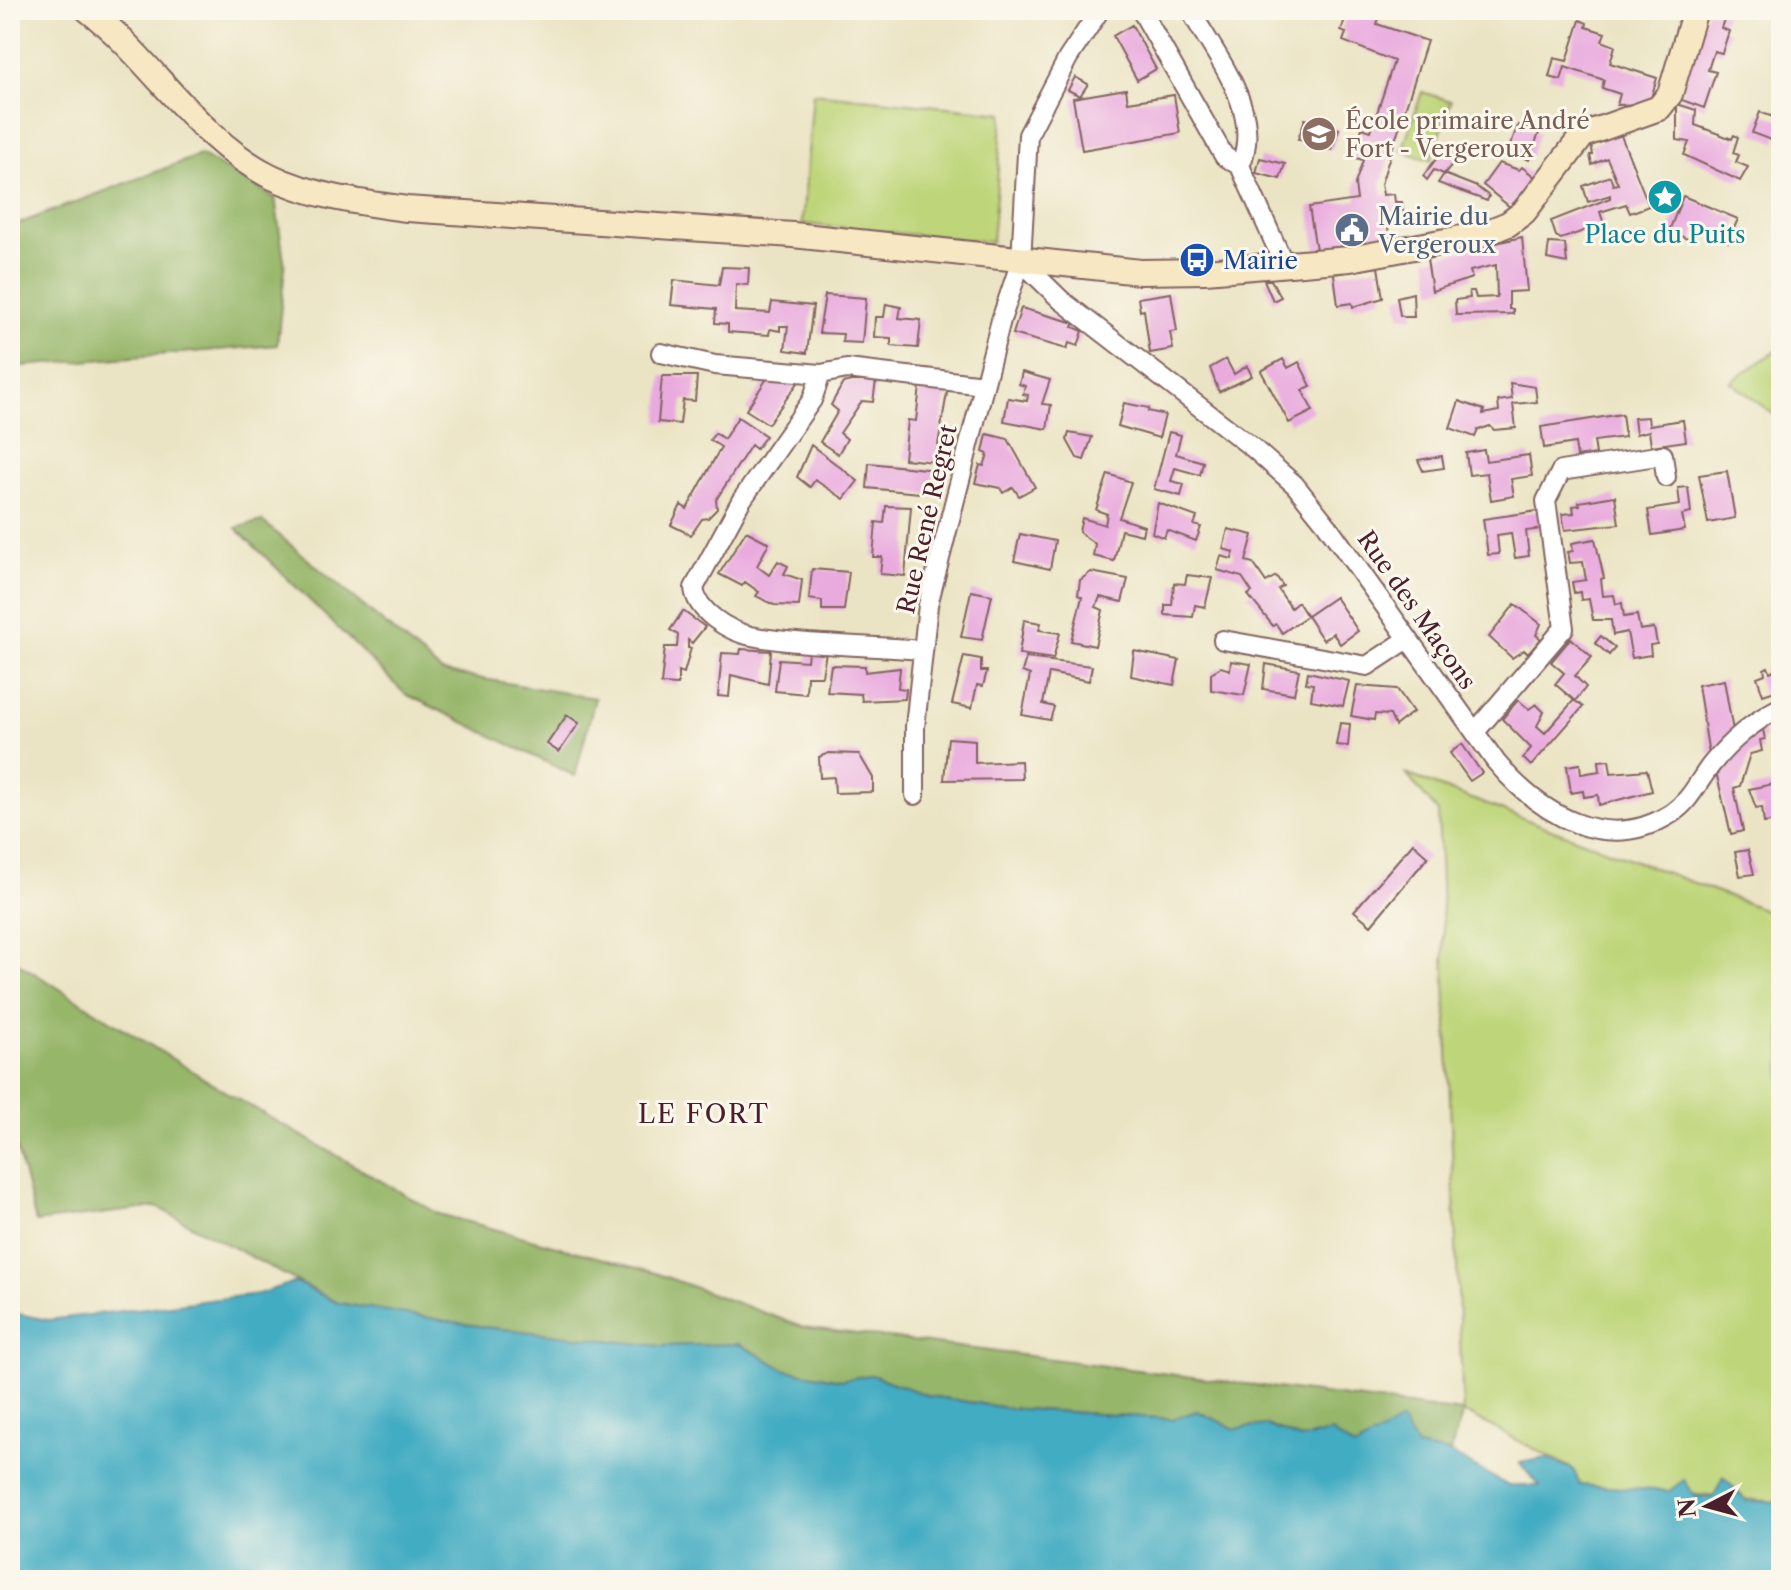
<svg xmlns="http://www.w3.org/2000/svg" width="1791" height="1590" font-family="'Libre Caslon Text',serif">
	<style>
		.green { fill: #bed579; stroke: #847a52; stroke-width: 2 }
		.forest { fill: #96b669; stroke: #706a4a; stroke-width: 2 }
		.water { fill: #43acc2; stroke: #466676; stroke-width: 2 }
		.building { fill: #e9aade }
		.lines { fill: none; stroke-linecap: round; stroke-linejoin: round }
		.street-casing { stroke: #826461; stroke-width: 22 }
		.secondary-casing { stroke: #826461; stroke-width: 28 }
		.street { stroke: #fff; stroke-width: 18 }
		.secondary { stroke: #f7e8c3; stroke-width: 24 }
		.labels { text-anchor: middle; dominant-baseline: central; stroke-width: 6; stroke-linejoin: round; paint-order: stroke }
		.education-label { font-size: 24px; fill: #785e54; stroke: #fbf7ec; text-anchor: start }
		.service-label { font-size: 24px; fill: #4e5e75; stroke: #fbf7ec; text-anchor: start }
		.culture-label { font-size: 24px; fill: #0d838f; stroke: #fbf7ec }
		.transit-label { font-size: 24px; fill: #164399; stroke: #fbf7ec; text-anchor: start }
		.street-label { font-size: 24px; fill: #4a1f2b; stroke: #fbf7ec }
		.neighbourhood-label { font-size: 26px; letter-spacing: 2px; fill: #4a1f2b; stroke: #fbf7ec }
	</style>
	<rect width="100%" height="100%" fill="#fbf7ec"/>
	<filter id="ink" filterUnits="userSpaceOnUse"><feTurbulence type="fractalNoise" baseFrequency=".0125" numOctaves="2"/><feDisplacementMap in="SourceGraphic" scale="16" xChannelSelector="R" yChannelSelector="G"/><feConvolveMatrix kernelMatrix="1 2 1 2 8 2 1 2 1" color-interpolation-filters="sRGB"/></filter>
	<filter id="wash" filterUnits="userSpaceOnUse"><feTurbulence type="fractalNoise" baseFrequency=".006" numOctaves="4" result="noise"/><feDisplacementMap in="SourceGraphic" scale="32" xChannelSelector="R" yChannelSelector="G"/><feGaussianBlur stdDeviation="1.8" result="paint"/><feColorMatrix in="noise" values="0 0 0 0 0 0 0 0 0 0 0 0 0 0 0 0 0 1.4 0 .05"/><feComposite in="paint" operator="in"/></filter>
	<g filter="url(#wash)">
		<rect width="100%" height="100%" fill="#ebe4c4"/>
		<path class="green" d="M1422,92L1451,101L1431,161L1402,151Z
			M813,93L1003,113L992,242L802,224Z
			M1781,347V420L1731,382Z
			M1406,774L1781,916V1502L1579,1485L1573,1469L1463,1412L1438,812Z"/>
		<path class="forest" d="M200,155L275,198L285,267L277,345L10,367V227Z
			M262,521L442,672L595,698L575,776L405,694L236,528Z
			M10,958L229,1094L439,1214L655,1273L803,1327L1463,1412L1450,1453L1417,1447L1354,1448L1331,1432L1301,1439L1266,1425L1235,1429L1197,1411L1173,1419L1007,1408L929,1396L871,1375L841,1380L786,1370L739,1344L661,1346L484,1327L338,1303L157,1207L36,1222L10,1122Z"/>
		<path class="water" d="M295,1282L338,1303L484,1327L661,1346L739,1344L786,1370L841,1380L871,1375L929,1396L1007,1408L1173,1419L1197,1411L1235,1429L1266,1425L1300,1439L1331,1432L1354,1448L1401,1421L1417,1447L1450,1453L1509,1486H1540L1520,1463L1546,1458L1573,1469L1580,1485L1669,1491L1684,1480L1695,1496L1713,1498L1723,1477L1747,1501L1781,1502V1580H10V1305L18,1314L48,1320L258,1294Z"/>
		<g id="blocks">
			<path class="building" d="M1353,10L1380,15L1377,24L1427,41L1381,184L1383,195L1394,194L1395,202H1402L1404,218L1387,221L1390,240L1316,250L1309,207L1357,200L1355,184L1363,160L1352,157L1362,128L1371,131L1394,61L1343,41L1346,33L1341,31L1347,13L1352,14Z
				M1707,10L1726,14L1721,28L1729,31L1722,53L1714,51L1708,70L1716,72L1704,108L1679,99Z
				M1580,20L1587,23L1586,27L1605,33L1602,41L1615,46L1610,63L1657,78L1651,98L1642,104L1617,105L1620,94L1602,88L1604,80L1565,67L1561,80L1549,77L1554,58L1567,61Z
				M1132,25L1156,69L1137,80L1113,36Z
				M1075,77L1088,84L1080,96L1068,90Z
				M1126,89L1128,102L1174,95L1180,133L1082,150L1073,98Z
				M1677,104L1696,110L1695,125L1732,139L1734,135L1738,137L1733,153L1739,155L1736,162L1748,167L1740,181L1684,155L1689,142L1677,140Z
				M1760,112L1781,120L1776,142L1752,133Z
				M1305,119L1339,129L1332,150L1298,139Z
				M1518,125L1539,133L1529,160L1508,151Z
				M1620,133L1649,206L1630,213L1626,204L1600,212L1604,224L1561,239L1556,236L1551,221L1610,198V195L1588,202L1583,186L1610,176L1613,185L1618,184L1607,158L1592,165L1590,155H1593L1591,144Z
				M1448,144L1464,150L1444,174L1434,170L1427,180L1423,176Z
				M1260,158L1285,164L1280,179L1256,173Z
				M1499,163L1519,170L1522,167L1536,178L1510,207L1483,185Z
				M1444,174L1477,187L1489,196L1487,201L1438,183Z
				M1683,196L1738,219L1728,242L1697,229L1692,241L1669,231Z
				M1522,237L1527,291L1509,292V309H1513V314L1456,315L1455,300L1470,298L1469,291H1474L1476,298L1497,297L1496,265L1470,271L1472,278L1432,291L1427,259Z
				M1549,243L1565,244L1567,263L1547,259Z
				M722,267L749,268L748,285L736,284L735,311L770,313L772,302L813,306L807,353L785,350L788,326H780V331L770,329L769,335L728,332V324L715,323L716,309L671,305L674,280L719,285Z
				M1378,267L1383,298L1353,307L1352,303L1338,305L1334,274Z
				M1264,280H1271L1281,297L1273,301Z
				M1171,293L1177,331L1170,332L1173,349L1150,353L1144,310L1140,311L1138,298Z
				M1413,293L1414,317H1405L1400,315L1397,297Z
				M825,295L866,298L862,343L842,342L843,334L819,333Z
				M886,304L901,307L899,318L921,320L918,348L891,346V338L874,337L875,317H884Z
				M1021,308L1075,323L1073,327L1083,331L1078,346L1069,343L1067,349L1013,334Z
				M1226,359L1234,374L1247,366L1252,376L1219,392L1210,368Z
				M1283,359L1288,368L1299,362L1311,386L1302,390L1313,411L1289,423L1261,371Z
				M1022,372L1050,380L1042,404L1051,405L1047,429L1004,421L1008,398L1027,401L1028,395L1023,394L1025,386L1019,384Z
				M662,376H697L695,401L683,400L680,424L658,422Z
				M768,377L800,380L768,424L746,410Z
				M851,381H876L873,402L862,401L840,433L847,439L838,454L820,442L838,411L831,405L843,383Z
				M1510,383L1535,387L1537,402L1513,404L1516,428L1494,430L1490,426L1478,430L1475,437L1450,428L1459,401L1484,410L1483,414L1499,411L1498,401L1512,399Z
				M920,386L948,387L935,462L904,459L908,420L916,421Z
				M1124,403L1149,408L1148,411L1165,415L1159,438L1118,426Z
				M1622,414L1625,437L1594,441L1596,454L1577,457L1575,443L1544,448L1541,427Z
				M738,417L766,436L756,449L751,445L716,500L717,509L708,518L702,519L691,535L671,525L681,505L687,509L721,447L710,440L715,433L724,439Z
				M1648,417L1649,425L1683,420L1686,441L1651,446L1649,431L1636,434L1634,418Z
				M1169,432L1181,435L1176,454L1203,462L1200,475L1175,468L1171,481L1184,484L1181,496L1154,489Z
				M1069,433L1092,437L1084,460L1077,458L1067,440Z
				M987,434L1008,439L1035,487L1019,496L1013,487L1003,493L1000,488L975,483L980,465L984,466L988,454L983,452Z
				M811,445L858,481L844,499L815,480L810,487L797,477Z
				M1484,450L1486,461L1529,455L1532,476L1511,479L1514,496L1491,500L1487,473L1469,475L1466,453Z
				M1442,456L1444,468L1423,471L1418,460Z
				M869,463L935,470L930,494L867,488Z
				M1727,471L1735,518L1708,523L1699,475Z
				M1108,474L1131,482L1119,518L1144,526L1142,535L1121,530L1114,561L1093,556L1095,544L1079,532L1082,518L1105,525L1107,514L1096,510Z
				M1688,487L1691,513L1682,515L1685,530L1652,535L1648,510L1680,505L1678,488Z
				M1615,496L1619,524L1565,530L1562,514L1574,513L1573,506L1580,505L1579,502Z
				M1158,503L1197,517L1194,525L1201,527L1196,541L1167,530L1164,538L1152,533Z
				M886,506L911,507L905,576L880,574L882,557H873L876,522L884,523Z
				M1538,511L1541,529L1526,531L1529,556L1515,558L1511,533L1497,535L1499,554L1488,555L1483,519Z
				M1228,529L1253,535L1246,561L1253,563L1266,582L1276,576L1283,586L1278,589L1291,608L1298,602L1307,616L1335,597L1358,631L1340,644L1333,633L1323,640L1307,616L1282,633L1276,624L1273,626L1248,595L1252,592L1242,577L1217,570L1221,556L1232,559L1234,552L1223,549Z
				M746,531L769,543L757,566L769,575L778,561L788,566L784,574L802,580L799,606L774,605L756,596L759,592L745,582L742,586L719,574Z
				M1020,534L1055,541L1050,569L1014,561Z
				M1595,539L1604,578L1601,579L1603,596L1614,595L1616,604L1622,603L1624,617L1637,615L1640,630L1654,628L1657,644L1650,645L1651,655L1632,658L1627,632L1613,635L1611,620H1593L1589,599L1581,600L1580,592L1574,593L1572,582L1586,580L1583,562L1570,563L1568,552L1573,551L1572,543Z
				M812,569L849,572L844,610H822V601L809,599Z
				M1091,572L1128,579L1122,602L1100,597L1096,607L1103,610L1095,646L1071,641L1082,597L1078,595L1080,580Z
				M1187,575L1212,578L1205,607L1195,605L1193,617L1165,615V605H1172L1174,583L1185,584Z
				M971,591L992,595L982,640L961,637Z
				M1515,604L1541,624L1536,635L1541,639L1528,654L1524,650L1512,658L1489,637Z
				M683,611L705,627L692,643L688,640V648H691L684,673L678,671V685L661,684L665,647H677L678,635L670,630Z
				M1024,620L1041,623L1039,630L1060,633L1053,659L1019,654Z
				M1601,636L1615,648L1609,655L1595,643Z
				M1571,638L1592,657L1575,676L1586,687L1575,701L1555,684L1564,673L1551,662Z
				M741,649L771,651L768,684L731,675L729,697L718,696L722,653L740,654Z
				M1134,651L1179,660L1174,685L1131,676Z
				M808,652H826L822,676H807L806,694L775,691L779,659L807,661Z
				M964,656L981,659V671H987L983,686L977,685L972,708L952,704Z
				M1026,658L1092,666L1089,681L1049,673L1043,704L1054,707L1050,720L1022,715L1030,675L1022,672Z
				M1231,661L1251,664L1244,695L1211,690V673L1221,667L1230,670Z
				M1266,664L1299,670L1294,694L1263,689Z
				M831,665L865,666V672L900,668L898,688L906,689L905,699L862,701L861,694L827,692Z
				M1768,667L1770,672L1781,668V689L1763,695L1757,677L1765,674L1764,669Z
				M1308,672L1349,681L1343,706L1311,700L1313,684L1306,683Z
				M1724,680L1733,731L1709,755L1698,685Z
				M1357,686L1397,689L1413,712L1395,726L1390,715L1375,714L1374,720L1351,716Z
				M1518,700L1529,709L1536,704L1544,712L1537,726L1545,733L1574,700L1583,707L1531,766L1523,758L1531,748L1502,719Z
				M567,715L579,723L559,752L547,744Z
				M1340,723L1350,724L1348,746L1336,745Z
				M1763,730L1765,739L1760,740L1762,751L1750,754L1740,786L1734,788L1743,831L1731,834L1717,776L1719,768L1747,737Z
				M948,738L975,740V763L1021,761L1022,779L944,780Z
				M1462,744L1482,773L1470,781L1450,753Z
				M829,753L859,754L873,778V792L835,793L834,777L820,778L819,757Z
				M1609,760L1611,773L1647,770L1652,791L1599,805L1598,795L1584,797L1583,791L1571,793L1567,766L1580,764L1581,774L1600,771L1599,761Z
				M1778,783L1781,820L1764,823L1762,807L1756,808L1749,789Z
				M1413,843L1428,857L1371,925L1354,911Z
				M1748,850L1754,874L1740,876L1735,852Z"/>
		</g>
	</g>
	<g filter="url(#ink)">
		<use href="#blocks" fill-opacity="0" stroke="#826461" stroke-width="2"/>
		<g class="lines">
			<defs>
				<path id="street" d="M1141,10L1224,156L1240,166L1285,266
					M1190,10C1216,57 1264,112 1240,166
					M1021,261L1061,300L1253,448L1295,485L1327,525L1496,762C1539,813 1606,856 1672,813C1690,801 1698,782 1711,765C1730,741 1754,721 1781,707
					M661,353L715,365L821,374
					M1223,640L1367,666L1408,639
					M923,650C867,645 806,646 751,636C728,631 696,611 694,588L741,501L812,400L821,374L847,369L984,385
					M1475,732L1564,628L1546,501L1561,471L1663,455L1666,477
					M915,795V727L928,605L1001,320L1021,261L1028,135L1068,58L1100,10"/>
				<path id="secondary" d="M88,10C152,59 196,139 270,176C311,196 362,203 407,209L793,235L1140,272L1205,271L1350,259L1483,234L1508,224L1524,212L1583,135L1659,108L1670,94L1695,10"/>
			</defs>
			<use href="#street" class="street-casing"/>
			<use href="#secondary" class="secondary-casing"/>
			<use href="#street" class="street"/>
			<use href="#secondary" class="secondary"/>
		</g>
	</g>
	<defs>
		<symbol id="school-disc" viewBox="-11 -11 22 22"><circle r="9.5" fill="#8d6e63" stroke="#fbf7ec"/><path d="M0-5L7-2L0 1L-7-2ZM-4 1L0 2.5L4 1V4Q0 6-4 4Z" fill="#fff"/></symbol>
		<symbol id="sight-disc" viewBox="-11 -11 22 22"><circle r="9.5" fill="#0f9aa8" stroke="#fbf7ec"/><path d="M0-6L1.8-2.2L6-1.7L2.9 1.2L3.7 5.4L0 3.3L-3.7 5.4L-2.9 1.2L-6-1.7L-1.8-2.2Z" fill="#fff"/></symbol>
		<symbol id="civic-disc" viewBox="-11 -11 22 22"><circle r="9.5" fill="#5c6f8a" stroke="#fbf7ec"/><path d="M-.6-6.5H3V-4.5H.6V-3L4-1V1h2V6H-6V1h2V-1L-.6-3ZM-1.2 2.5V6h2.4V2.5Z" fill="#fff"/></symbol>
		<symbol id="bus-disc" viewBox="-11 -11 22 22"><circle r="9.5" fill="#1a4fb4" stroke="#fbf7ec"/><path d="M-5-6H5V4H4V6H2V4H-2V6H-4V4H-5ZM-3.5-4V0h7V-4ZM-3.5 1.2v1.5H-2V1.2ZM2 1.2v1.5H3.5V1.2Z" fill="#fff"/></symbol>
	</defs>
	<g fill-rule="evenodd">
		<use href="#school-disc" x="1299" y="114" width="40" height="40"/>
		<use href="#sight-disc" x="1645" y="177" width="40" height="40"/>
		<use href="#civic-disc" x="1332" y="210" width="40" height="40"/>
		<use href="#bus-disc" x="1177" y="240" width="40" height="40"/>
	</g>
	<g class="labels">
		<g class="education-label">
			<text x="1345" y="120">École primaire André<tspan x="1345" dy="28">Fort - Vergeroux</tspan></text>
		</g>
		<g class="service-label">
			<text x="1378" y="216">Mairie du<tspan x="1378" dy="28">Vergeroux</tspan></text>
		</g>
		<g class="culture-label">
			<text x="1665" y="234">Place du Puits</text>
		</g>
		<g class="transit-label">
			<text x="1223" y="260">Mairie</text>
		</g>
		<g class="street-label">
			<text transform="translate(927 519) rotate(-77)">Rue René Regret</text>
			<text transform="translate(1417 610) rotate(55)">Rue des Maçons</text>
		</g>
		<g class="neighbourhood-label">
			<text x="704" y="1114">LE FORT</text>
		</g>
	</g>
	<rect width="1791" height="1590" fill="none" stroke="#fbf7ec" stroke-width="40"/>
	<g transform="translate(1707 1506) rotate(264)" stroke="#fbf7ec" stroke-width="6" paint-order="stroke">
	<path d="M0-6L14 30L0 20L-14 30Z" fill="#4a1f2b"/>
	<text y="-12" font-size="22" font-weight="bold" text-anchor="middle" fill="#4a1f2b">N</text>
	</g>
</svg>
